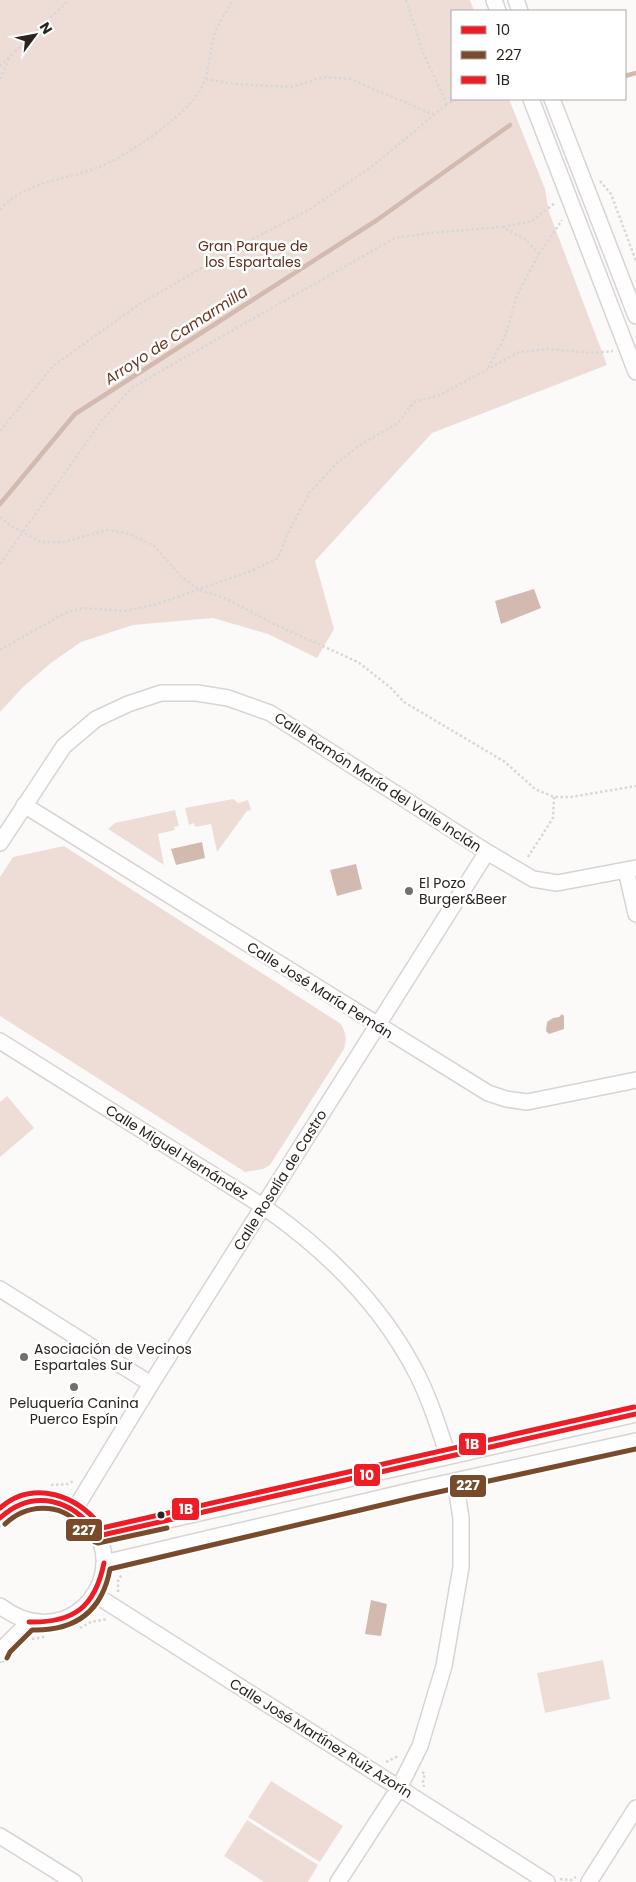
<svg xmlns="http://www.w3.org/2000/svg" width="636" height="1882" font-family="Poppins,sans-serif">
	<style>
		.green { fill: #eeddd7 }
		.water { fill: #d3bab0 }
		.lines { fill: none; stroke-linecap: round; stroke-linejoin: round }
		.stream { stroke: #d3bab0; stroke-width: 4.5 }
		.minor-casing { stroke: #d8d4d2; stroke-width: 18 }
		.path { stroke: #d8d7d7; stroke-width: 2.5; stroke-dasharray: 2.5 2.5; stroke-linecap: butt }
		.minor { stroke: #fffefe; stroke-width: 15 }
		.bus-1-casing { stroke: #fff; stroke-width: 9 }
		.bus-2-casing { stroke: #fff; stroke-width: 9 }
		.bus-3-casing { stroke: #fff; stroke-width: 9 }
		.bus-1 { stroke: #ee1c25; stroke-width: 5 }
		.bus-2 { stroke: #7a4b2a; stroke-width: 5 }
		.bus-3 { stroke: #ee1c25; stroke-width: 5 }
		.poi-dot { fill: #746f6d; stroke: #fff; stroke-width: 2 }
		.bus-dot { fill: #2b2421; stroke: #fff; stroke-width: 2 }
		.labels { text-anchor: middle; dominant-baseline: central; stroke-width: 5; stroke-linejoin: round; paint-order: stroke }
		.park-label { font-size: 14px; fill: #5e2e1b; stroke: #fff }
		.street-label { font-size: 14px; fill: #2b2421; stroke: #fff }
		.poi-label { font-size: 14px; fill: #2b2421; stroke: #fff; text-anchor: start }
		.water-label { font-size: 15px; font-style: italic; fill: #683724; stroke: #fff }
		.line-badge { stroke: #fff; stroke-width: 2 }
		.badge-label { font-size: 14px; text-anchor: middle; font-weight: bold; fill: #fff }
	</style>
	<rect width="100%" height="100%" fill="#fcfaf9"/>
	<path class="green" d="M0,0H470L474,11H452V99H509L545,189L549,212L607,365L432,433L315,561L334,629L317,658L268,634L213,618L133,625L81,642L51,663L23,687L0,712Z
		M233,799L238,803L248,800L251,810L247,811L217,852L211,824L195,827L194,823L189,825L185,808Z
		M175,810L179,826L174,827L175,830L158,834L164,865L108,829L115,823Z
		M64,846L341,1024C346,1033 347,1039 344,1049L270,1165L263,1169L245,1172L0,1016V877L13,857Z
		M7,1096L34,1128L0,1157V1102Z
		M603,1660L610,1699L545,1713L537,1673Z
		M271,1781L343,1826L320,1862L248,1817Z
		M247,1820L318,1865L308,1882H264L224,1856Z"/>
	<path class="water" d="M534,589L541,608L501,624L495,601Z
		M202,842L205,858L176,865L171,849Z
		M356,864L362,889L337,896L330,870Z
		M562,1014L564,1016V1029L549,1034L546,1031L547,1022L553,1018L559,1017Z
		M371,1600L387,1604L381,1636L365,1634Z"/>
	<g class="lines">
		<path class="stream" d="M625,76L636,73
			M0,504L75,414L377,220L510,125"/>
		<defs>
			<path id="minor" d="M494,0L498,11
				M516,0L520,11
				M531,99L636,372
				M552,99L636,316
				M24,805L488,1093L506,1099L527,1102L636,1080
				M0,843L64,746L96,719L128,704L161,693H197L228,698L270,713L487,852L533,879L557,883L636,868
				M626,870L636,914
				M0,1041L264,1207C326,1250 382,1306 417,1374C430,1400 439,1428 448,1456
				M0,1289L151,1384
				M75,1509L151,1384L487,852
				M0,1518C12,1504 32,1499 49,1501C62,1502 73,1508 83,1516C140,1568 71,1660 0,1606
				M98,1536L636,1414
				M104,1563L418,1489L636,1441
				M94,1594L547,1882
				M0,1654L4,1647L29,1622
				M0,1836L74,1882
				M338,1882L399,1788L420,1746L444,1666L461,1567V1518L455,1481
				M589,1882L636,1808"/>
		</defs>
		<use href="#minor" class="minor-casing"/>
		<path class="path" d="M406,0L424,55L447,104L459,99
			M0,66L69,0
			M0,79L9,58
			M206,79L236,84L291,87L324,77L350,79L435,115
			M600,181L611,194L636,261
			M0,210C26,180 64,181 99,167C125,158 181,118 197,95C211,76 208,52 216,30C221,20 227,10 233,0
			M503,227L532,221L555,203
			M539,254L562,220
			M0,431L53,366L138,305L236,248L310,209L374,165L447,104
			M0,517L11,526L41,542H63L108,530L130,534L154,546L181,576L199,590L225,598L276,625L358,662L391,688L404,702L505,762L535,789L554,797H571L636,786
			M0,564L103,419L133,387L395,238L430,233L502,227L525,239L539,254L517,295L506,334L487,370
			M0,650L65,613L83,608L125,611L157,604L251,571L278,558L287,535L310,492L338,462L362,444L398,423L414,402L440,395L519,352L548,349L593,353L613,351
			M528,857L553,818L554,797
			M51,1485L68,1484L75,1480
			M118,1592V1581L122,1574
			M80,1628L91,1622L108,1619
			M32,1639L44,1637
			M386,1762L398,1756
			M422,1772L425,1774L423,1781L424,1787
			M560,1879L571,1880L576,1877"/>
		<use href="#minor" class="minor"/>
		<defs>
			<path id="bus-1" d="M0,1518C34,1487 75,1500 98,1536
				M98,1536L636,1414
				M29,1622C74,1623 95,1607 104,1563"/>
			<path id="bus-2" d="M5,1524C26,1504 59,1502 79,1524C85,1530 89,1541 98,1543L167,1528
				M7,1658L10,1652L32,1630C75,1631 102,1612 110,1569L420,1496L636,1449"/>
			<path id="bus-3" d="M0,1508C33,1479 79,1495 102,1528L634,1407"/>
		</defs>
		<use href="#bus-1" class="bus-1-casing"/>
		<use href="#bus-2" class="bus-2-casing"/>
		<use href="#bus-3" class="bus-3-casing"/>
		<use href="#bus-1" class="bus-1"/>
		<use href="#bus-2" class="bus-2"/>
		<use href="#bus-3" class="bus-3"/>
	</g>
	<g class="poi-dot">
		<circle cx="409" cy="891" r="5"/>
		<circle cx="24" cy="1357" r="5"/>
		<circle cx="74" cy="1387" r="5"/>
	</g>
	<circle class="bus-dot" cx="161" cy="1515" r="4.5"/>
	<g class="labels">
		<g class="park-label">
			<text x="253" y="246">Gran Parque de<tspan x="253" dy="16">los Espartales</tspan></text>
		</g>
		<g class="street-label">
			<text transform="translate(378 782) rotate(33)">Calle Ramón María del Valle Inclán</text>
			<text transform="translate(320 990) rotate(32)">Calle José María Pemán</text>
			<text transform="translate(177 1152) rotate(32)">Calle Miguel Hernández</text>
			<text transform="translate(280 1180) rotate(-58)">Calle Rosalía de Castro</text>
			<text transform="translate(321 1738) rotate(32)">Calle José Martínez Ruiz Azorín</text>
		</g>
		<g class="poi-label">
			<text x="419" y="883">El Pozo<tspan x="419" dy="16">Burger&amp;Beer</tspan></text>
			<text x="34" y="1349">Asociación de Vecinos<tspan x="34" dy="16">Espartales Sur</tspan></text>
			<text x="74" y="1403" text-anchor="middle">Peluquería Canina<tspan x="74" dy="16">Puerco Espín</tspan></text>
		</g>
		<g class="water-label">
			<text transform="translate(176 335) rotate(-33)">Arroyo de Camarmilla</text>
		</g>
	</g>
	<g class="line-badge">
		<rect x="458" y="1432" width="29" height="24" rx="5" fill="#ee1c25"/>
		<rect x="353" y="1463" width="28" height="24" rx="5" fill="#ee1c25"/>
		<rect x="449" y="1474" width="38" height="24" rx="5" fill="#7a4b2a"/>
		<rect x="171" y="1497" width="29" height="24" rx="5" fill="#ee1c25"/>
		<rect x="65" y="1518" width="38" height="24" rx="5" fill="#7a4b2a"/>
	</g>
	<g class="badge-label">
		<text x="472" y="1449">1B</text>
		<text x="367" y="1480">10</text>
		<text x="468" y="1490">227</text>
		<text x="186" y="1514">1B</text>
		<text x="84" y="1535">227</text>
	</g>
	<rect x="451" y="10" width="175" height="90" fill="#ffffff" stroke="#aaa7a6"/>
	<rect x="461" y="26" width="25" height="8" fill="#ee1c25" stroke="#aaa7a6"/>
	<text x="496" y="35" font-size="15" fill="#2b2421">10</text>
	<rect x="461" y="51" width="25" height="8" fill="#7a4b2a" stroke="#aaa7a6"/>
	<text x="496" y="60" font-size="15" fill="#2b2421">227</text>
	<rect x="461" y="76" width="25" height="8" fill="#ee1c25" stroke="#aaa7a6"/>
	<text x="496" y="85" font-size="15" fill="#2b2421">1B</text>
	<g transform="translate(35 35) rotate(58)" stroke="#ffffff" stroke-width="4" paint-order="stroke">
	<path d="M0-4L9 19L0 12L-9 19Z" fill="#2b2421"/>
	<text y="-8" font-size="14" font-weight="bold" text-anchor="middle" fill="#2b2421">N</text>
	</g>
</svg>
